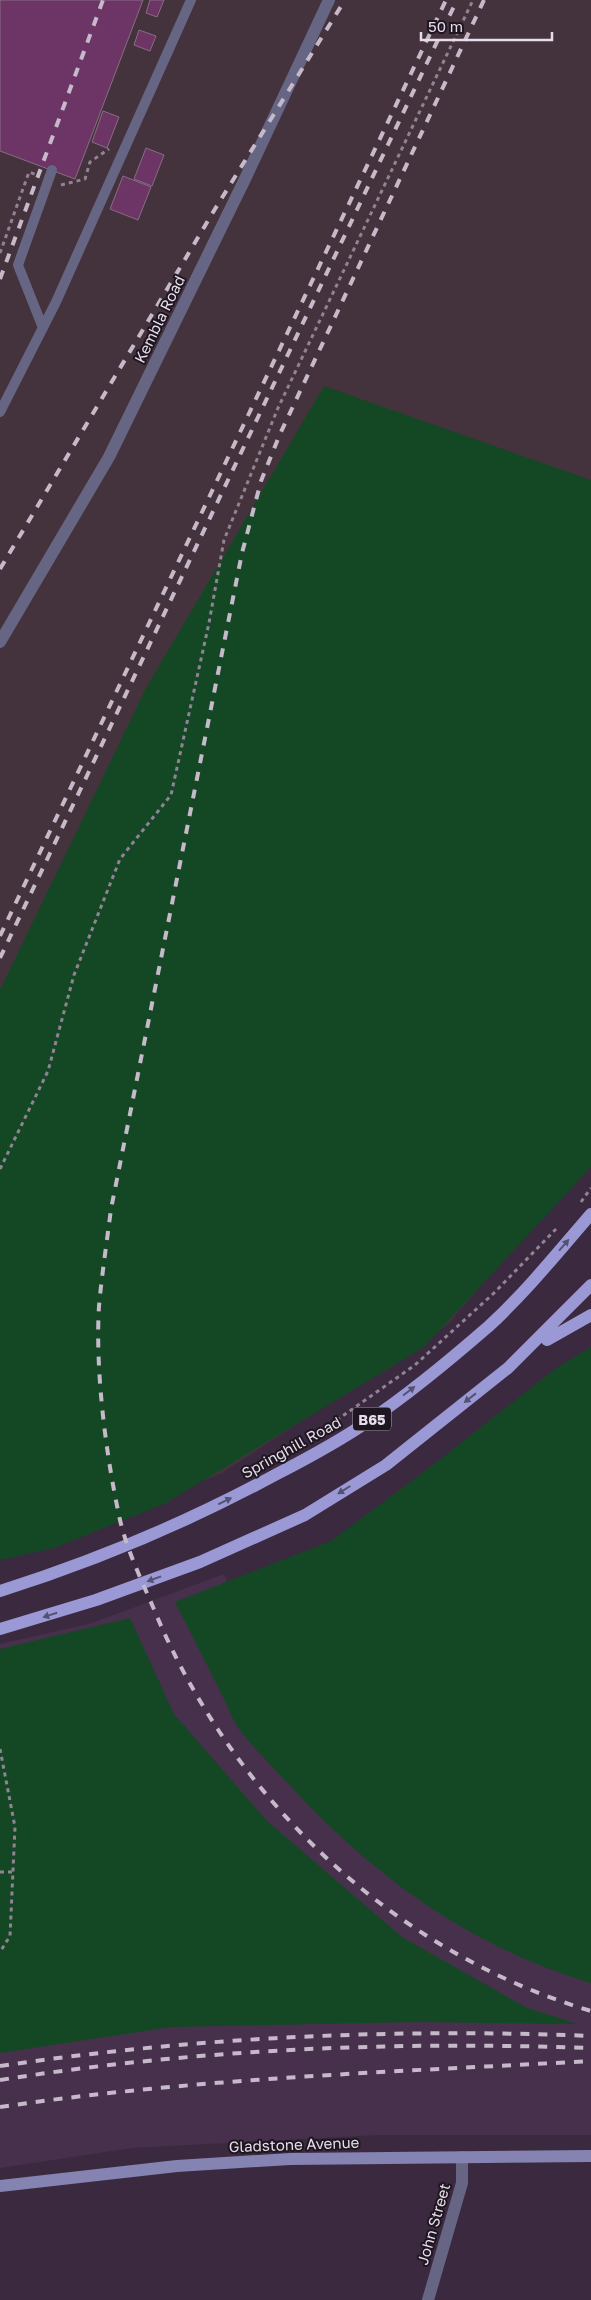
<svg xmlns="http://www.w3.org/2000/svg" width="591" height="2300" font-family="'Golos Text',sans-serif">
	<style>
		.industrial { fill: #44333d }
		.built { fill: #46304c }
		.green { fill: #144824 }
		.building { fill: #6c3566; stroke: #886d83 }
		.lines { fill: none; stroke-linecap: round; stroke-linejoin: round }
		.path { stroke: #918395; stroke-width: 3; stroke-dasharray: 4 4; stroke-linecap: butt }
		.service { stroke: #666684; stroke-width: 10 }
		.minor { stroke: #666684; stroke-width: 12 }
		.secondary { stroke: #8483b2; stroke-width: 12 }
		.primary { stroke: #9a99d6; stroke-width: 12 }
		.rail { stroke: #c6b9c9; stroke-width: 4; stroke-dasharray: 9 9; stroke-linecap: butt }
		.oneway { fill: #565172 }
		.labels { text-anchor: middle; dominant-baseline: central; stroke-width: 4; stroke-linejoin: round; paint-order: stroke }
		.shield { fill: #1e1620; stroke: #aba1ad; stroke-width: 1 }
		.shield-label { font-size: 14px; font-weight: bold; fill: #e7dcea }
		.street-label { font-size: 15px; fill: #e7dcea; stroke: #1e1620 }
	</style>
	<rect width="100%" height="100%" fill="#3b2940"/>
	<path class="industrial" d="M0,0H591V1159L447,1325L222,1473L26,1550L0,1554Z"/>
	<path class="built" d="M224,1574L281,1719L591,1948V2135H379L132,2148L0,2168V1644L92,1623Z"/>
	<path class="green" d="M324,386L591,480V1167L424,1347L166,1503L54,1548L0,1560V990L146,688Z
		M591,1347V1983C467,1946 369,1873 283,1778C269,1763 255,1749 242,1733C233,1722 228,1706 221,1693C206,1662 190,1632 175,1602L331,1541L425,1471L555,1369Z
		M130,1618L174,1714L267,1821L402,1937L527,2008L578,2024L418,2022L171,2027L0,2053V1649Z"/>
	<path class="building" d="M0,0H143L75,179L0,151Z
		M150,0H164L157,17L146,13Z
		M139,30L156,36L150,51L134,45Z
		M103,111L119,117L107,148L92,142Z
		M146,148L164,155L152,186L134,179Z
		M123,176L151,187L138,220L110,209Z"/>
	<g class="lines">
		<path class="path" d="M61,185L85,179L90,162L109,149
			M0,253L29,172L37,175
			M0,1169L48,1071L74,975L120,859L171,795L209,623L224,540L278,408L473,0
			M581,1202L591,1188
			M317,1434L415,1365L494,1293L556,1229
			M0,1749L15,1827L10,1936L0,1952
			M0,1872H13"/>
		<path class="service" d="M43,328L18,265L52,170
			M0,412L56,302L191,0"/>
		<path class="minor" d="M0,642L109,457L245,179L329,0
			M428,2300L462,2183V2157"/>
		<path class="secondary" d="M0,2186L177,2166L290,2159L591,2156"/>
		<path class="primary" d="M547,1340L591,1315
			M0,1591C95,1561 188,1522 275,1475C308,1458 340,1441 370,1420C412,1392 451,1359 489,1326C526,1292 558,1252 591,1214
			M0,1629L96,1600L200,1562L305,1515L386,1465L508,1368L591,1285"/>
		<path class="rail" d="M484,0L280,434L261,481L242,553L111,1209C107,1241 102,1273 99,1306C95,1371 106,1456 120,1520C127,1550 141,1579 153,1607C231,1797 392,1952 591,2011
			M0,279L103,0
			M0,569L215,209L345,0
			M0,936L446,0
			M0,958L457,0
			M0,2066C196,2037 393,2028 591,2036
			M0,2080C196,2049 393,2041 591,2048
			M0,2107C196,2078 393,2072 591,2061"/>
	</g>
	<defs><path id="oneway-solid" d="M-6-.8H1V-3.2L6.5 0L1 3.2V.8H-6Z" transform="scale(1.25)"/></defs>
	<g class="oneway">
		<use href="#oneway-solid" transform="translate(564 1245) rotate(-49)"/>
		<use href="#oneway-solid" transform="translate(409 1391) rotate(-37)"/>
		<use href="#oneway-solid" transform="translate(470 1398) rotate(142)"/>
		<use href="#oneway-solid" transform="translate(344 1490) rotate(148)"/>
		<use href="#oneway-solid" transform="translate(225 1501) rotate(-26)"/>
		<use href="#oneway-solid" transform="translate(154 1579) rotate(160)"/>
		<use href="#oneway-solid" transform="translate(50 1615) rotate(163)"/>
	</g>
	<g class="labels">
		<rect class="shield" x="353" y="1407.5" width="38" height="23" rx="4"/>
		<g class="shield-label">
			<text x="372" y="1419">B65</text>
		</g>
		<g class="street-label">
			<text transform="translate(159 319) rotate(-64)">Kembla Road</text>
			<text transform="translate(291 1447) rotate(-29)">Springhill Road</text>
			<text transform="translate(294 2144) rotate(-2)">Gladstone Avenue</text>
			<text transform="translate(433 2224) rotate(-74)">John Street</text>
		</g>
	</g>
	<path d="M421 32v8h131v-8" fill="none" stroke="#e7dcea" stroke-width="2.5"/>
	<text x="428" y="32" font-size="15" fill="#e7dcea" stroke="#1e1620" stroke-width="4" paint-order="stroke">50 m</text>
</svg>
